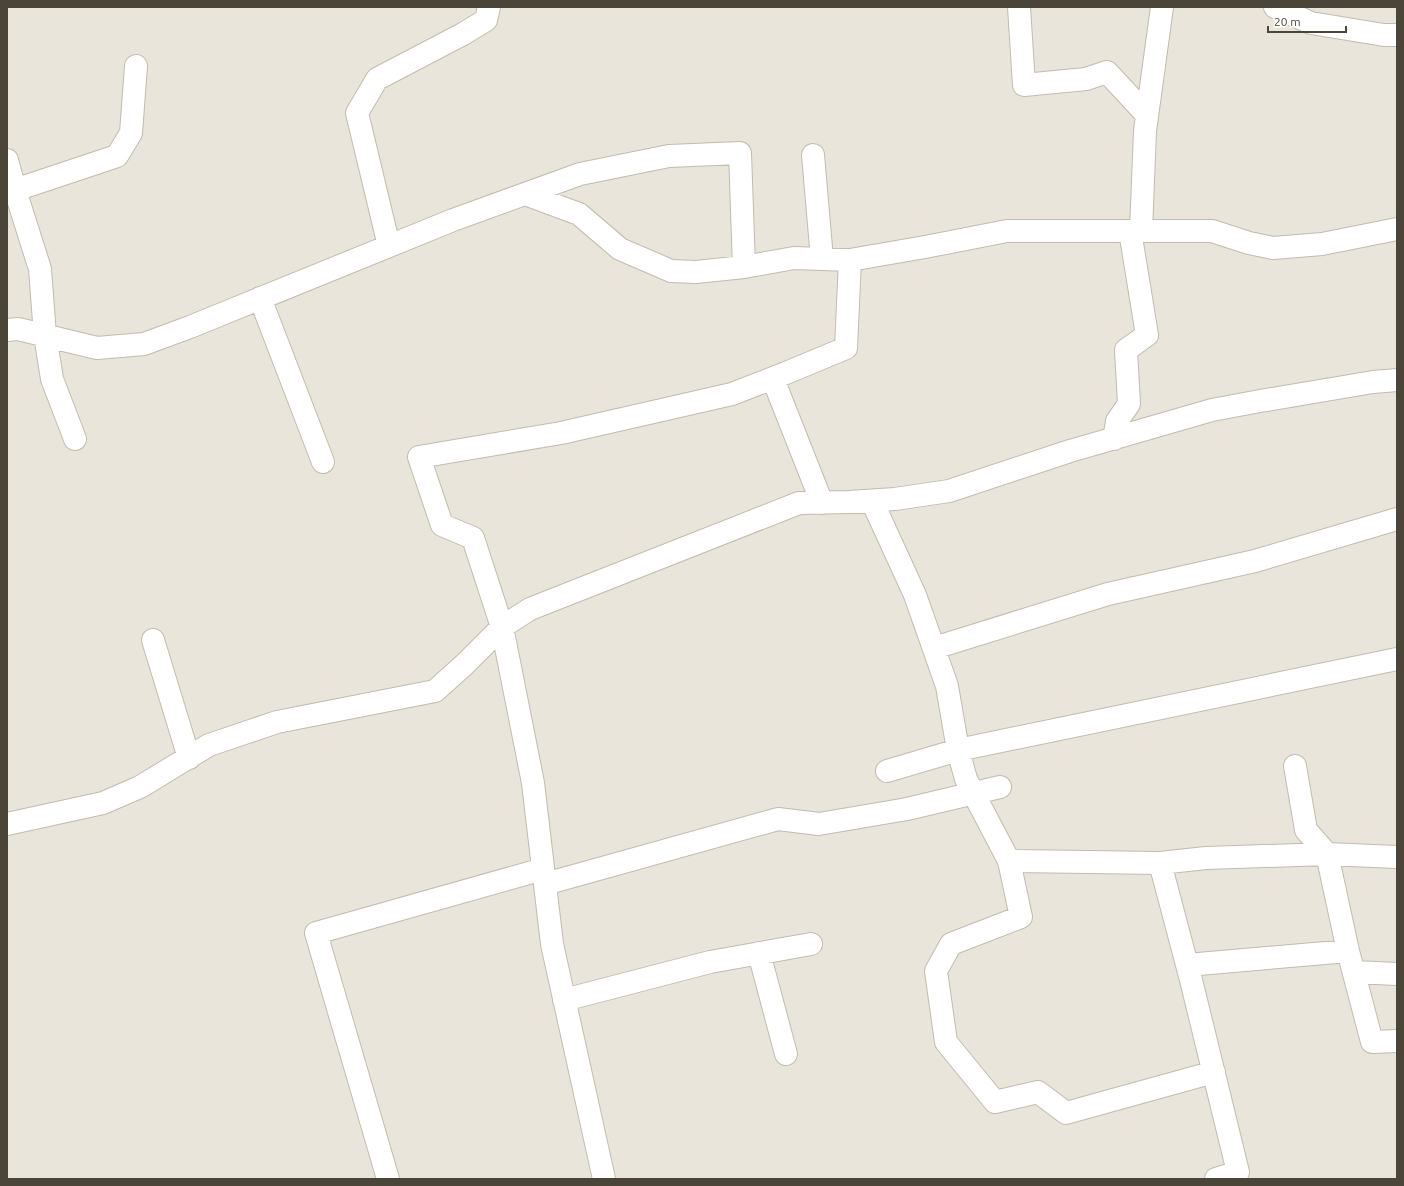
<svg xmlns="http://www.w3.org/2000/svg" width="1404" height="1186" font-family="Ubuntu,sans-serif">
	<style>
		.residential { fill: #eae5da }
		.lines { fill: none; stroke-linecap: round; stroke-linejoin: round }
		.minor-casing { stroke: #c2bbae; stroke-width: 24 }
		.minor { stroke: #fff; stroke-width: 22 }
	</style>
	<rect width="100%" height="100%" fill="#f6f3ec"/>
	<path class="residential" d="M7,7H1397V1179H7Z"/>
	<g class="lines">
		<defs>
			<path id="minor" d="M1019,7L1024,85L1086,79L1107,72L1147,115
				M1275,7L1311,23L1384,35H1397
				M813,155L822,259
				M7,160L15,190L40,269L45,335L52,379L75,439
				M15,190L117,156L131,133L136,66
				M525,194L579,214L620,249L671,271L696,272L744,267L794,258L850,260L925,247L1007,231H1212L1249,243L1273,248L1322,244L1397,229
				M1141,231L1145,131L1162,7
				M389,246L357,113L377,79L463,34L486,20L489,7
				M260,298L323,462
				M7,330L18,329L97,348L144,344L190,327L453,220L580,174L669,156L740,153L744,267
				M773,379L822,503
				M1114,439L1117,421L1129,404L1126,350L1147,335L1130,231
				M872,501L915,595L947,686L958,750L966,779L1009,861L1021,917L951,944L936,971L946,1042L995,1102L1038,1092L1066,1113L1214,1072
				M153,640L189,758
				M934,648L1108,594L1255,561L1397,519
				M1295,766L1306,830L1327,854L1348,951L1372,1042L1397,1041
				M887,771L958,750L1397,659
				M7,824L103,803L140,787L209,745L277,722L435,691L464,665L502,627L530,609L799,503L849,502L895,499L949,491L1070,451L1212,410L1260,401L1373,382L1397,380
				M1009,861L1160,863L1206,858L1327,854L1397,857
				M1160,863L1191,980L1238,1172L1216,1179
				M545,884L778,819L819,824L907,809L1000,787
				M759,953L786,1054
				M1187,965L1348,951
				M1354,972L1397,974
				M564,1000L710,962L811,944
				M388,1179L316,933L543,869
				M604,1179L552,944L533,783L502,627L473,538L442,525L419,457L561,433L732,394L786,373L846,348L850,260"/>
		</defs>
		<use href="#minor" class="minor-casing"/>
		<use href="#minor" class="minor"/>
	</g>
	<rect width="1404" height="1186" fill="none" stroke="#4b4439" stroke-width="16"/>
	<path d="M1268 26v6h78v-6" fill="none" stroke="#4b4439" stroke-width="2"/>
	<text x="1274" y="26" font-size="12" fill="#4b4439" stroke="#ffffff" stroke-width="3" paint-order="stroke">20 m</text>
</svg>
